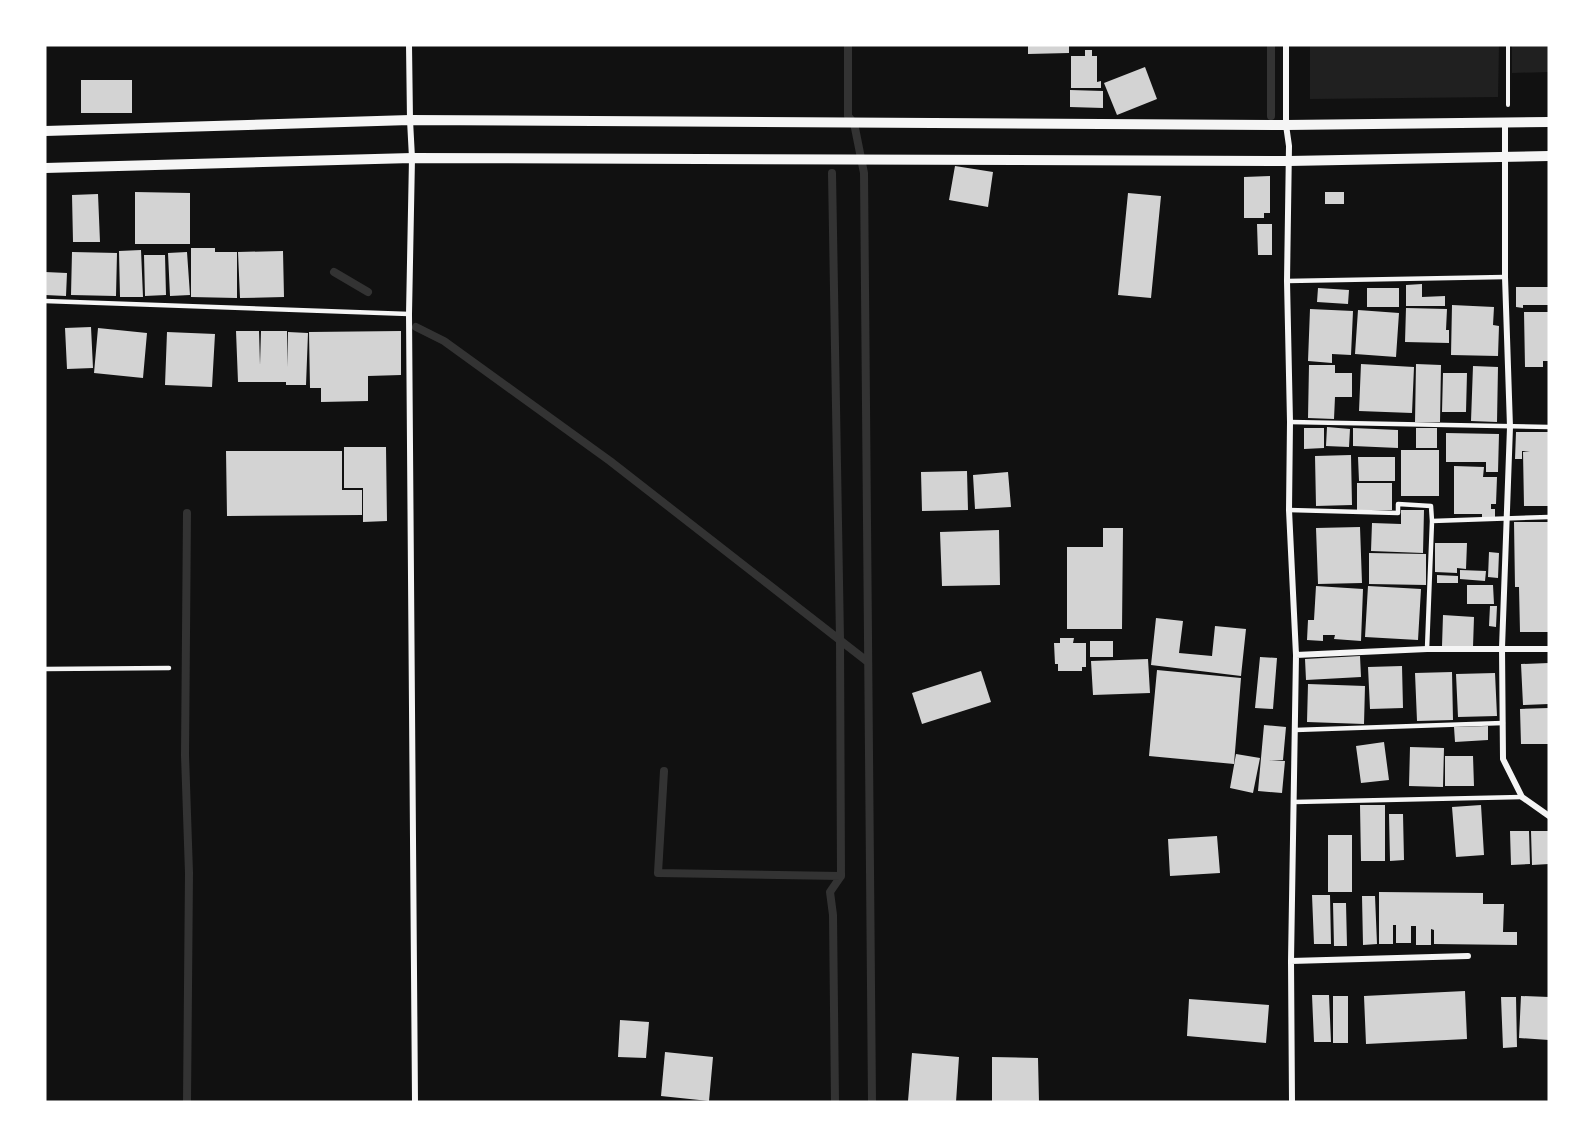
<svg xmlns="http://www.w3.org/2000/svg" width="1594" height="1147" font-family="'Fira Sans',sans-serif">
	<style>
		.green { fill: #202020 }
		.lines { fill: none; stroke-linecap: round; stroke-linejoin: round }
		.stream { stroke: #333; stroke-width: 8 }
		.building { fill: #d3d3d3 }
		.path { stroke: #f5f5f5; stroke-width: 4 }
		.service { stroke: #f5f5f5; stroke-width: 4.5 }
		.minor { stroke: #f5f5f5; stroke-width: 6 }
		.tertiary { stroke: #f5f5f5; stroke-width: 10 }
	</style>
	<rect width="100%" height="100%" fill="#111"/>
	<path class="green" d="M1310,45H1499L1498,97L1310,99Z
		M1512,45H1549V72L1512,73Z"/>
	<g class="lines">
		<path class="stream" d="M848,45V116L854,123L864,173L872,1102
			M1271,116V45
			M832,173L840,639L841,876L830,892L833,915L835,1102
			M334,272L368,292
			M416,327L444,341L610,461L868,662
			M187,513L185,755L189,873L187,1102
			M664,771L658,873L841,876"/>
	</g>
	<path class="building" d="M1028,45H1069V53L1028,54Z
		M1085,50H1092V56H1097V82L1101,81V88H1071V56H1085Z
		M1145,67L1157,99L1117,115L1104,83Z
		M81,80H132V113H81Z
		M1070,90L1103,91V108L1070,107Z
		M955,166L993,172L988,207L949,200Z
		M1270,176V213H1264V218H1244V177Z
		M135,192L190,193V244H135Z
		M1325,192H1344V204H1325Z
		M1128,193L1161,196L1151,298L1118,295Z
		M98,194L100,242H73L72,195Z
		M1257,224H1272V255H1258Z
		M191,248H215V252H237V298L191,297Z
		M141,250L143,297H120L119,251Z
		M283,251L284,297L240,298L238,252Z
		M72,252L117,253L116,296L71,295Z
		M187,252L190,295L170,296L168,253Z
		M144,255H165L166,295L145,296Z
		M45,272L67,273L66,296L45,295Z
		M1422,284V297L1445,296V306H1406V285Z
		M1516,287H1549V305H1523V308L1516,307Z
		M1318,288L1349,290L1348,304L1317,302Z
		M1367,288H1399V307H1367Z
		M1452,305L1494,307L1493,325L1499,326L1498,356L1451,355Z
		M1406,308L1447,309L1446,330H1449V343L1405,342Z
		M1310,309L1353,311L1351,355L1332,354V363L1308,361Z
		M1358,310L1399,313L1396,357L1355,354Z
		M1524,312H1549V361H1543V367H1525Z
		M91,327L93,368L67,369L65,328Z
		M98,328L147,333L143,378L94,373Z
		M236,331H259L260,365L261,331H287V367L288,332L308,333L306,385H286V382H238Z
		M401,331V375L368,376V401L321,402V388H310L309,332Z
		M167,332L215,334L212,387L165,385Z
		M1361,364L1414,367L1412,413L1359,411Z
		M1416,364L1441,365L1440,422H1415Z
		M1309,365H1335V373H1352V397H1335L1334,419L1308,418Z
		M1473,366L1498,367L1497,422L1471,421Z
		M1443,373H1467L1466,412H1442Z
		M1327,427L1350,429L1349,447L1326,446Z
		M1304,428H1324V448L1304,449Z
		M1353,428L1398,430V448L1353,446Z
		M1416,428H1437V448H1416Z
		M1516,432H1548L1549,506H1524L1523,452L1530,451H1522V459H1515Z
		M1446,433L1499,434L1498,472H1486V462H1446Z
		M344,447H386L387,521L363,522V488H344Z
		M1401,450H1439V496H1401Z
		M226,451H342V490H362V515L227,516Z
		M1351,455L1352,505L1316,506L1315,456Z
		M1358,457H1395V481H1359Z
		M1454,466L1484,467L1483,477H1497L1496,504H1491V509H1495V517H1482V514H1454Z
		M967,471L968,510L922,511L921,472Z
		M1008,472L1011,507L975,509L973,475Z
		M1357,483H1392V510H1357Z
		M1401,510H1424L1423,553L1371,551L1372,523L1401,524Z
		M1514,522H1549V632H1520L1519,587H1515Z
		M1360,527L1362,583L1318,584L1316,528Z
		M1103,528H1123L1122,629H1067V547H1103Z
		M999,530L1000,585L942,586L940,532Z
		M1435,543H1467L1466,569L1457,568V573L1435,572Z
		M1489,552L1499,553L1498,578L1488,577Z
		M1369,553L1426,554V585L1369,584Z
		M1460,570L1486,571L1485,581L1460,579Z
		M1437,575L1458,576V583H1437Z
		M1467,585H1493L1494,604H1467Z
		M1316,586L1363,589L1361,641L1334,639L1335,635H1323V641L1307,640L1308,620H1314Z
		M1368,586L1421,589L1418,640L1365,637Z
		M1490,606H1497L1496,627L1489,626Z
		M1443,615L1474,617L1473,647L1442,646Z
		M1156,618L1183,621L1179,653L1212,656L1215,626L1246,629L1241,676L1151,665Z
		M1060,638H1074L1073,643H1086V667H1082V671H1058V664H1055L1054,643H1060Z
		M1090,641H1113V657H1090Z
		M1360,656L1361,677L1306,680L1305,659Z
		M1260,657L1277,658L1273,709L1255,708Z
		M1148,659L1150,693L1093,695L1091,661Z
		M1549,663V704L1523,705L1521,664Z
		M1402,666L1403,708L1370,709L1368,667Z
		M1157,670L1241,678L1234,764L1149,756Z
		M981,671L991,702L922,724L912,693Z
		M1452,672L1453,720L1417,721L1415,673Z
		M1495,673L1497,716L1458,717L1456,674Z
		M1308,684L1365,686L1364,724L1307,722Z
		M1549,708V744H1521L1520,709Z
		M1264,725L1286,727L1283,760H1269L1285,761L1282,793L1258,791Z
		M1488,726V740L1455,742L1454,727Z
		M1384,742L1389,780L1361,783L1356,746Z
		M1410,747L1444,748L1443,787L1409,786Z
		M1236,754L1260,758L1253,793L1230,788Z
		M1445,756H1473L1474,786H1445Z
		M1360,805H1385V861H1361Z
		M1481,805L1484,855L1456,857L1452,807Z
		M1389,814H1403L1404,860L1390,861Z
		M1510,831H1529L1530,864L1511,865Z
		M1531,831H1549V864L1532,865Z
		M1328,835H1352V892H1328Z
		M1217,836L1220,873L1170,876L1168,839Z
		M1379,892L1483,893V904H1504L1503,932H1517V945L1434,944V930L1431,929V945H1416V926H1411V943H1396V925H1393V944H1379Z
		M1312,895H1330L1331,944H1314Z
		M1362,896H1375L1377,944L1363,945Z
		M1333,903H1346L1347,946H1334Z
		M1465,991L1467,1039L1366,1044L1364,996Z
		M1312,995H1329L1331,1042H1314Z
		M1333,996H1348V1043H1333Z
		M1521,996L1549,997V1040L1519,1038Z
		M1501,997H1516L1517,1047L1503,1048Z
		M1189,999L1269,1005L1266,1043L1187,1036Z
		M620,1020L649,1022L646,1058L618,1057Z
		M665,1052L713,1057L709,1101L661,1096Z
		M912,1053L959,1057L956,1102L908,1101Z
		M992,1057L1038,1058L1039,1102H992Z"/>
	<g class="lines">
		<path class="path" d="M1508,105V45"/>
		<path class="service" d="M1287,281L1505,277
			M45,301L409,314
			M1290,422L1549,427
			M1289,510L1398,513V504L1431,506L1432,521L1549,517
			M1427,649L1432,521
			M45,669L169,668
			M1295,730L1503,723
			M1294,802L1522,797"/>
		<path class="minor" d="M409,45L410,120L412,158L409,314L415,1102
			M1286,45V125L1289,146L1287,281L1290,422L1289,510L1296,655L1291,961L1292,1102
			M1505,122V277L1510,427L1502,648L1503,759L1522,797L1549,816
			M1296,655L1427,649H1549
			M1291,961L1468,956"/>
		<path class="tertiary" d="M45,131L410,120L1286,125L1549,122
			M45,168L412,158L1289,161L1549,156"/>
	</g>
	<rect width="1594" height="1147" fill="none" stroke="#ffffff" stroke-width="93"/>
</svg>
